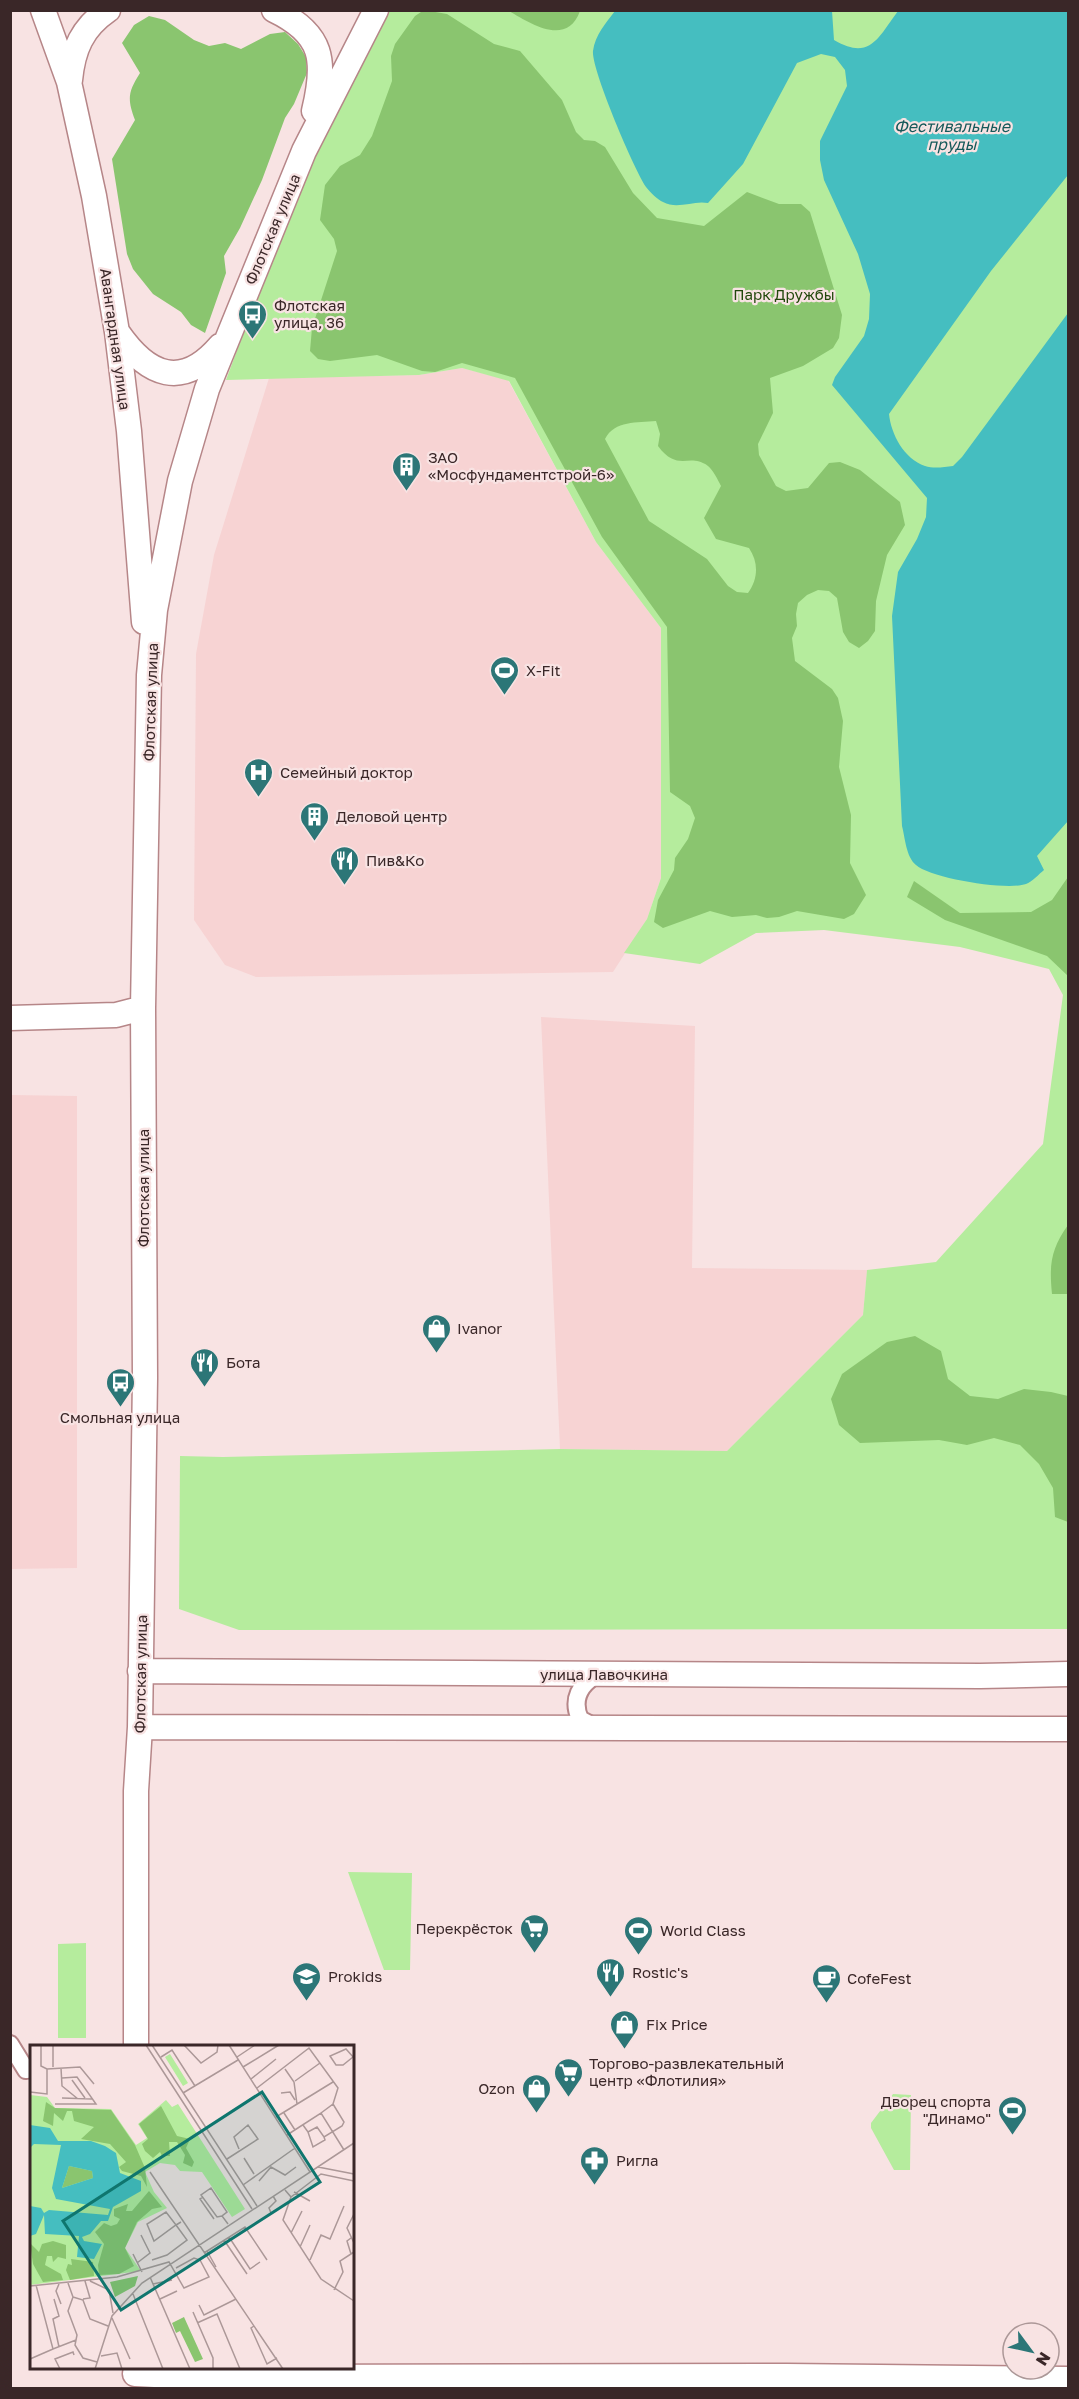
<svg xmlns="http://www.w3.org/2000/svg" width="1079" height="2399" font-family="'Golos Text',sans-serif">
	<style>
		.built { fill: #f7d3d3 }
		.green { fill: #b5ec9d }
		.forest { fill: #8ac56f; fill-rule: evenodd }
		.water { fill: #45bec0 }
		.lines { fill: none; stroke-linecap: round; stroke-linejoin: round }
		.street-casing { stroke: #b68688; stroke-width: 20 }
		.secondary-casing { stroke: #b68688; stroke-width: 27 }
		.street { stroke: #fff; stroke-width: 16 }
		.secondary { stroke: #fff; stroke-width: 24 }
		.labels { text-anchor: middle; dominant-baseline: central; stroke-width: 4.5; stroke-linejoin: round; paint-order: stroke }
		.street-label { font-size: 15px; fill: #3a2728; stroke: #f8e3e3 }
		.park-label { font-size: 15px; fill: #22480c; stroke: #f8e3e3 }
		.poi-label { font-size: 15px; fill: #3a2728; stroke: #f8e3e3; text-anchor: start }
		.water-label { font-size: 16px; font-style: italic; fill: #15595a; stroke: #f8e3e3 }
		.inset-road { fill: none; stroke: #ac9898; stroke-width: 1.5 }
		.view { fill: #0f766e; fill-opacity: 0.15; stroke: #0f766e; stroke-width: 3 }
		.inset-edge { fill: none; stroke: #3a2728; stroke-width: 3 }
	</style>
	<rect width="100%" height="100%" fill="#f8e3e3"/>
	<path class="built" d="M462,368L508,380L596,542L661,628V878L647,919L613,972L256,977L225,965L194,920L196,654L214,555L269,378L419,375Z
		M541,1017L695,1026L692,1268L867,1270L863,1315L727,1451L560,1449Z
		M11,1095L77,1096V1568L11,1569Z"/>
	<path class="green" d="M383,11H1068V1629L239,1630L179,1609L180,1456L223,1457L560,1449L727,1451L863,1315L867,1270L936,1262L1043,1144L1063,995L1049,969L960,947L824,930L756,933L700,964L624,953L647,919L661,878V628L596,542L509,381L462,368L419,375L226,380L291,205Z
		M348,1872L412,1873L410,1970H384Z
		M86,1943V2038H58V1944Z
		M893,2094L911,2095L910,2170H894L871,2128V2123Z"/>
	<path class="forest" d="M424,10L447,14L494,44L520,51L562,100L576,132L584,140L595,141L605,147L633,193L657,218L704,226L747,192L779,204H801L810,212L842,315L839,338L833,348L803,366L770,378L773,413L758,444L759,455L776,486L786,491L808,488L829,463L840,462L860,470L900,502L905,525L887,555L876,601L875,631L868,641L859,648L849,642L843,632L837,598L829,591L818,590L807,595L798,603L796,614L797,626L792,638L795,661L832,689L838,698L843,721L839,767L851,815L850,863L866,895L854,914L844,919L797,911L779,917L767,918L756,915L732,917L710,911L663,928L654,922L658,900L674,870L675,858L688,839L695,818L690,806L670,792L667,627L602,537L515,378L462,363L435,372L422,371L377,355L330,361L318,359L310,351L312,328L337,251L334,239L320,220L325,185L340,166L360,155L372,136L392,81L391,56L395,44L415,16ZM656,421L660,434L658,446C678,473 689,452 708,466C713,470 718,480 721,486L704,518L716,539L749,548C759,563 758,579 748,593L737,592L728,586L707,559L649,521L605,439C615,420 637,423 656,421Z
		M509,11H580C567,47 531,24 509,11Z
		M149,16L165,20L194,40L209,46L225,43L241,49L270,34L285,32L298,44L306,57L307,73L294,104L285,118L262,180L240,228L224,256L226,273L205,333L191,325L181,312L153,294L133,269L127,254L112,159L135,120C127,99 128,92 140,73L122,43L134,25Z
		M1068,877V976L1047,956L945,920L907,897L914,881L960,913L1031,912L1052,900Z
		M1068,1225V1294H1052C1049,1264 1051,1249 1068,1225Z
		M915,1336L941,1351L948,1379L970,1396L998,1399L1024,1389L1051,1392L1068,1396V1522L1055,1517L1053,1488L1039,1464L1020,1445L994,1438L967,1445L939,1440L860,1443L839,1425L831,1399L842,1374L887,1342Z"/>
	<path class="water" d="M615,11H832L834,40C870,61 878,38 898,11H1068V175L991,271L889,414C891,434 904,459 925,466C934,469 944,467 953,466L962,457L1068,313V821L1037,856L1044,870C1039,874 1032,882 1026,884C1007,891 930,878 916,865C906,857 905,837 902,826L892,616L898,572L917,539L926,517L927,498L832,385L835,377L864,336L869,319L870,294L858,254L824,180L820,160V141L847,86L845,70L835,57L821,54L797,63L743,164L708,203C693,200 678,210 663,202C658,200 650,192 646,187C634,169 591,69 593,51C595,35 606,23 615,11Z"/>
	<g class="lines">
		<defs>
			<path id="street" d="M595,1727L580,1719C571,1699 580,1684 598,1674
				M10,2044L26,2070L32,2069"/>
			<path id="secondary" d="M43,10L69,82L94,196L117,332L129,431L144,622
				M274,10C324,34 326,61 314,111
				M70,80C73,49 82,28 108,10
				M118,333C148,376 182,390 220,346
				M10,1018L116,1015L143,1008
				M140,1671L980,1676L1068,1674
				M140,1727L1068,1729
				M136,2046V1791L140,1727L145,1378L143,1008L149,675L155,610L180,481L207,389L304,151L376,10
				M135,2374L194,2377L787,2376L1068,2379"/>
		</defs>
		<use href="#street" class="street-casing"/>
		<use href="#secondary" class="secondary-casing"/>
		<use href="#street" class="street"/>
		<use href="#secondary" class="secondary"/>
	</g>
	<defs>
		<symbol id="bus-pin" viewBox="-11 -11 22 30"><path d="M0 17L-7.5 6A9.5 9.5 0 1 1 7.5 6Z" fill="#2c7677" stroke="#f8e3e3"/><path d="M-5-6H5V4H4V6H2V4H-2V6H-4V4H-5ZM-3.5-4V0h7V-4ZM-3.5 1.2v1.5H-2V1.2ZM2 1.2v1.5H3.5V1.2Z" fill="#fff"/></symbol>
		<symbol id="building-pin" viewBox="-11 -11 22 30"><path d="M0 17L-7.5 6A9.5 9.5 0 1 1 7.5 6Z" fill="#2c7677" stroke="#f8e3e3"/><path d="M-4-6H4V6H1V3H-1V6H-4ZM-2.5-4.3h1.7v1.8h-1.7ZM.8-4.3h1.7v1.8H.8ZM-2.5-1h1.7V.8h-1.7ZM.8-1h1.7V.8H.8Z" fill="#fff"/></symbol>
		<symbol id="stadium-pin" viewBox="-11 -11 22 30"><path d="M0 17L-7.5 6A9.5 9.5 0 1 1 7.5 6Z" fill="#2c7677" stroke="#f8e3e3"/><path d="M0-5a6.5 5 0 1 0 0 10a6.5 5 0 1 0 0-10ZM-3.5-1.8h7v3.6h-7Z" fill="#fff"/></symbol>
		<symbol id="hospital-pin" viewBox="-11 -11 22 30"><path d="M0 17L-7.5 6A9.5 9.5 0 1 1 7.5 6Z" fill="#2c7677" stroke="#f8e3e3"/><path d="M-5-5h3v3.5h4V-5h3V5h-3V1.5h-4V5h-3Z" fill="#fff"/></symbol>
		<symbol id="restaurant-pin" viewBox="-11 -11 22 30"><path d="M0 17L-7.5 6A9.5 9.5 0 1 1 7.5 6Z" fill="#2c7677" stroke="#f8e3e3"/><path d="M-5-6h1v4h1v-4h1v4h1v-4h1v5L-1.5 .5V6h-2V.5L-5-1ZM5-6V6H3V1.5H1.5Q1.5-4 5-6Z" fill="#fff"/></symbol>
		<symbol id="shop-pin" viewBox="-11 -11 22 30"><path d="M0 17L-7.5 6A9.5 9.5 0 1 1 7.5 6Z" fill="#2c7677" stroke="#f8e3e3"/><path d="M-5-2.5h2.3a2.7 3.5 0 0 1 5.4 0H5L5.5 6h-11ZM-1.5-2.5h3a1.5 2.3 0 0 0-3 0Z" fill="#fff"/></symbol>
		<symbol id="supermarket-pin" viewBox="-11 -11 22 30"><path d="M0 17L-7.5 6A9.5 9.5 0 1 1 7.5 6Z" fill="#2c7677" stroke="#f8e3e3"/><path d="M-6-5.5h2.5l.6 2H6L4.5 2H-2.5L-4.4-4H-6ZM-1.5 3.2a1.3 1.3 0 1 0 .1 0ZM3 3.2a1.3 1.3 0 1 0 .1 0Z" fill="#fff"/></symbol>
		<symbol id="school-pin" viewBox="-11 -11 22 30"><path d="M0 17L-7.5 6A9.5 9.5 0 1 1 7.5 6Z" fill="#2c7677" stroke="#f8e3e3"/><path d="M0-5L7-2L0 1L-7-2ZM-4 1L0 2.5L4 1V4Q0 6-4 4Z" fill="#fff"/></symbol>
		<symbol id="cafe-pin" viewBox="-11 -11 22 30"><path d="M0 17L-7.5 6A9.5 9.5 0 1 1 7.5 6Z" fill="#2c7677" stroke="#f8e3e3"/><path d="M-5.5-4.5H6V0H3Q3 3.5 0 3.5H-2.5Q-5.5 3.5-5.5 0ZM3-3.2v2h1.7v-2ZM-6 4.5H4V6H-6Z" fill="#fff"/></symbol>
		<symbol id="pharmacy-pin" viewBox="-11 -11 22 30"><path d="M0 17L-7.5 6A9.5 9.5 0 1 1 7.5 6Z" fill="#2c7677" stroke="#f8e3e3"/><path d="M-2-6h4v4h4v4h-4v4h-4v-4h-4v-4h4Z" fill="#fff"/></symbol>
	</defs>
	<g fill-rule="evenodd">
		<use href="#bus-pin" x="236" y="298" width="33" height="45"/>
		<use href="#building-pin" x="390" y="450" width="33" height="45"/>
		<use href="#stadium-pin" x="488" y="654" width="33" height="45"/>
		<use href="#hospital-pin" x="242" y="756" width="33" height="45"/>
		<use href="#building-pin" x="298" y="800" width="33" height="45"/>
		<use href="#restaurant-pin" x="328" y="844" width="33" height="45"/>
		<use href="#shop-pin" x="420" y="1312" width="33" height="45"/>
		<use href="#restaurant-pin" x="188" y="1346" width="33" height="45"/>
		<use href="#bus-pin" x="104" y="1366" width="33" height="45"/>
		<use href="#supermarket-pin" x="518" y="1912" width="33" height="45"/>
		<use href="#stadium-pin" x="622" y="1914" width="33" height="45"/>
		<use href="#restaurant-pin" x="594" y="1956" width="33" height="45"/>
		<use href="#school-pin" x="290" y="1960" width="33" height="45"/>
		<use href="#cafe-pin" x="810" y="1962" width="33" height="45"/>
		<use href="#shop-pin" x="608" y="2008" width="33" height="45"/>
		<use href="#supermarket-pin" x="552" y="2056" width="33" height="45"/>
		<use href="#shop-pin" x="520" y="2072" width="33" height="45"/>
		<use href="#stadium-pin" x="996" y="2094" width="33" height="45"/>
		<use href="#pharmacy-pin" x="578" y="2144" width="33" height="45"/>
	</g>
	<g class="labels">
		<g class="street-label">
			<text transform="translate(272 229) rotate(-67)">Флотская улица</text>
			<text transform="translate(116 339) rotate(82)">Авангардная улица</text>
			<text transform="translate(150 702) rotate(-88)">Флотская улица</text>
			<text transform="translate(143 1188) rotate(-90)">Флотская улица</text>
			<text transform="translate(140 1674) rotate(-89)">Флотская улица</text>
			<text x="604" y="1674">улица Лавочкина</text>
		</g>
		<g class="park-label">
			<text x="784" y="294">Парк Дружбы</text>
		</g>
		<g class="poi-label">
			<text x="274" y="305">Флотская<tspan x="274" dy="17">улица, 36</tspan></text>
			<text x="428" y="457">ЗАО<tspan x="428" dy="17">«Мосфундаментстрой-6»</tspan></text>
			<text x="526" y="670">X-Fit</text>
			<text x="280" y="772">Семейный доктор</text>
			<text x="336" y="816">Деловой центр</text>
			<text x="366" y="860">Пив&amp;Ко</text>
			<text x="457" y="1328">Ivanor</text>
			<text x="226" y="1362">Бота</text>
			<text x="120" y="1417" text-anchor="middle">Смольная улица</text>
			<text x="513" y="1928" text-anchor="end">Перекрёсток</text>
			<text x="660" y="1930">World Class</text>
			<text x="632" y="1972">Rostic's</text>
			<text x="328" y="1976">Prokids</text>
			<text x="847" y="1978">CofeFest</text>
			<text x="646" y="2024">Fix Price</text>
			<text x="589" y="2063">Торгово-развлекательный<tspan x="589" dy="17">центр «Флотилия»</tspan></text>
			<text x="515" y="2088" text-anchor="end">Ozon</text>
			<text x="991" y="2101" text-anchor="end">Дворец спорта<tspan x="991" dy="17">"Динамо"</tspan></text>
			<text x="616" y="2160">Ригла</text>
		</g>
		<g class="water-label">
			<text x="952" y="126">Фестивальные<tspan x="952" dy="18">пруды</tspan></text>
		</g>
	</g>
	<g transform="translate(30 2045)">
		<rect width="324" height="324" fill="#f8e3e3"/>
		<path d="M140,9L158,38L153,41L135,12ZM0,50L17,52L25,63L81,64L106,100L117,93L108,79L136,55L142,62L148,59L215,164L202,172L172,127L150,126L145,120L130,118L115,127L124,147L137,163L108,177L95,203L111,226L0,240Z" fill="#b5ec9d"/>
		<path d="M16,57L25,63L81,65L105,100L115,123L117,142L111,131L92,126L89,122L96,117L80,99L51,94L64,82L44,76L42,66H37L33,76L24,68L23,81L13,76ZM131,61L147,91L160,94L156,103L164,117L162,122L153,118L155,110L147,97H139L140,111H132L130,107L123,113L115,106L112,99L118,94L109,79ZM39,121L62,126L63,133L32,143ZM119,146L132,162L122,164L107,177L95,203L104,221L89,229L69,230L68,220L74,199L65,187L74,178L81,181L87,179L90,174L84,171V164L98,159L96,166H102ZM23,196L36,200V214L28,212L23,217L22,211H17L15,220L31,229L33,235L13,237L3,219L0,198L9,207L12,199ZM41,214L63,217L64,231L40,235L36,225L38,219L42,220ZM108,231L105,241L85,252L80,237ZM154,272L173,314L165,317L150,286L146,288L142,278Z" fill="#8ac56f"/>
		<path d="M0,80L20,83L28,96H61L75,101L86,108L90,128L111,136V146L83,162L78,176H71L60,189L52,192L54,196L72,199L64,214L47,212L49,191L15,189L14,170L6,189L0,191V161L11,163L14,168L19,165L78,170L80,164L26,154L22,143L31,100L4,99L0,103ZM39,121L62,126L63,133L32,143Z" fill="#45bec0" fill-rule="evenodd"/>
		<path class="inset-road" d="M116,0L222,164M122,0L227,161M154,0L171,18L187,7L188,0M199,0L280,127M131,12L142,5L165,41M207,12L225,0M323,12L313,20H306L300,11L316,4L324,13M23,22V0M213,22L249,0M31,23L32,41L48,54M17,24L50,22L64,39M255,24L264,37L267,59M221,34L246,14M42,35L55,53M265,36L290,18M227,43L279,3L308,43L303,59L291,68M0,47L17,49V24L11,21V0M153,48L208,15M251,48L260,47L265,55M32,53L62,54M25,59H66L47,32L32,33M254,68L265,85M246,72L303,37M273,80L278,87L287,82L294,92L312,81L314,77L303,59M278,87L283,102L295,95L294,92M257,90L291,68L314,105M214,113L224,129M197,114L228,94L218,80L204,92L209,104M288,122L324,129M120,127L253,324M229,136L241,122L255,130L266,122M213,140L265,103M255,145L261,152L253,175L291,234L324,256M264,147L280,156M173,152L170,154L184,174M261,152L291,129L324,136M241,168L239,163L246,156L243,151M324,169L317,183L324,198M192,171L187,172L171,150L181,143L197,167L192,171L198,179M261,188L272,166M199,192L220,224L230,217M321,193L317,196L321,209M194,195L217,229M270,202L280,180M177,206L186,222M174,208L215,182L237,215M103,209L112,227M122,215L137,210L157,195L146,180L136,167L117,179L124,196L146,180L151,177M280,215L291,190L300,194L314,161M107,218L120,208L111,190M120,232L160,324M60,236L79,245L83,268M38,238L43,252L38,266L47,290L45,300L53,313L67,317M29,239L26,246L31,259M123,239L142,235M6,240L23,304L46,295M0,241L87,232L139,217L154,243L179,232L170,215L164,213L146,223M304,245L313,227L310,216L324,207M103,249L133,324M43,252L53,255L60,274L78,281M24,254L29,271L23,274L29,302M53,254L60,253L55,236M130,254L147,246M169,260L174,270L206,254M163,267L183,313V324M82,273L100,314M167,278L187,269L210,324M224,281L221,283L237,319L247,313M71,311L87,308L92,324M0,314L23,304M30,324L25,314L43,307L44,310M65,324L82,271L112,238L324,98"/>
		<path class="view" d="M232,47L290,137L91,265L33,176Z"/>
		<rect width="324" height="324" class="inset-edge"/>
	</g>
	<rect width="1079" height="2399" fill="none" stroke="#3a2728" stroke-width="24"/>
	<g transform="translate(1031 2351) rotate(123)"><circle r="28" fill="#f8e3e3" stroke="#ac9898" stroke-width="1.5"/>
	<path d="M0-4.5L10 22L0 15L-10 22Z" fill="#2c7677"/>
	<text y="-9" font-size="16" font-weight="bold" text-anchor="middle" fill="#3a2728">N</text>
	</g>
</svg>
